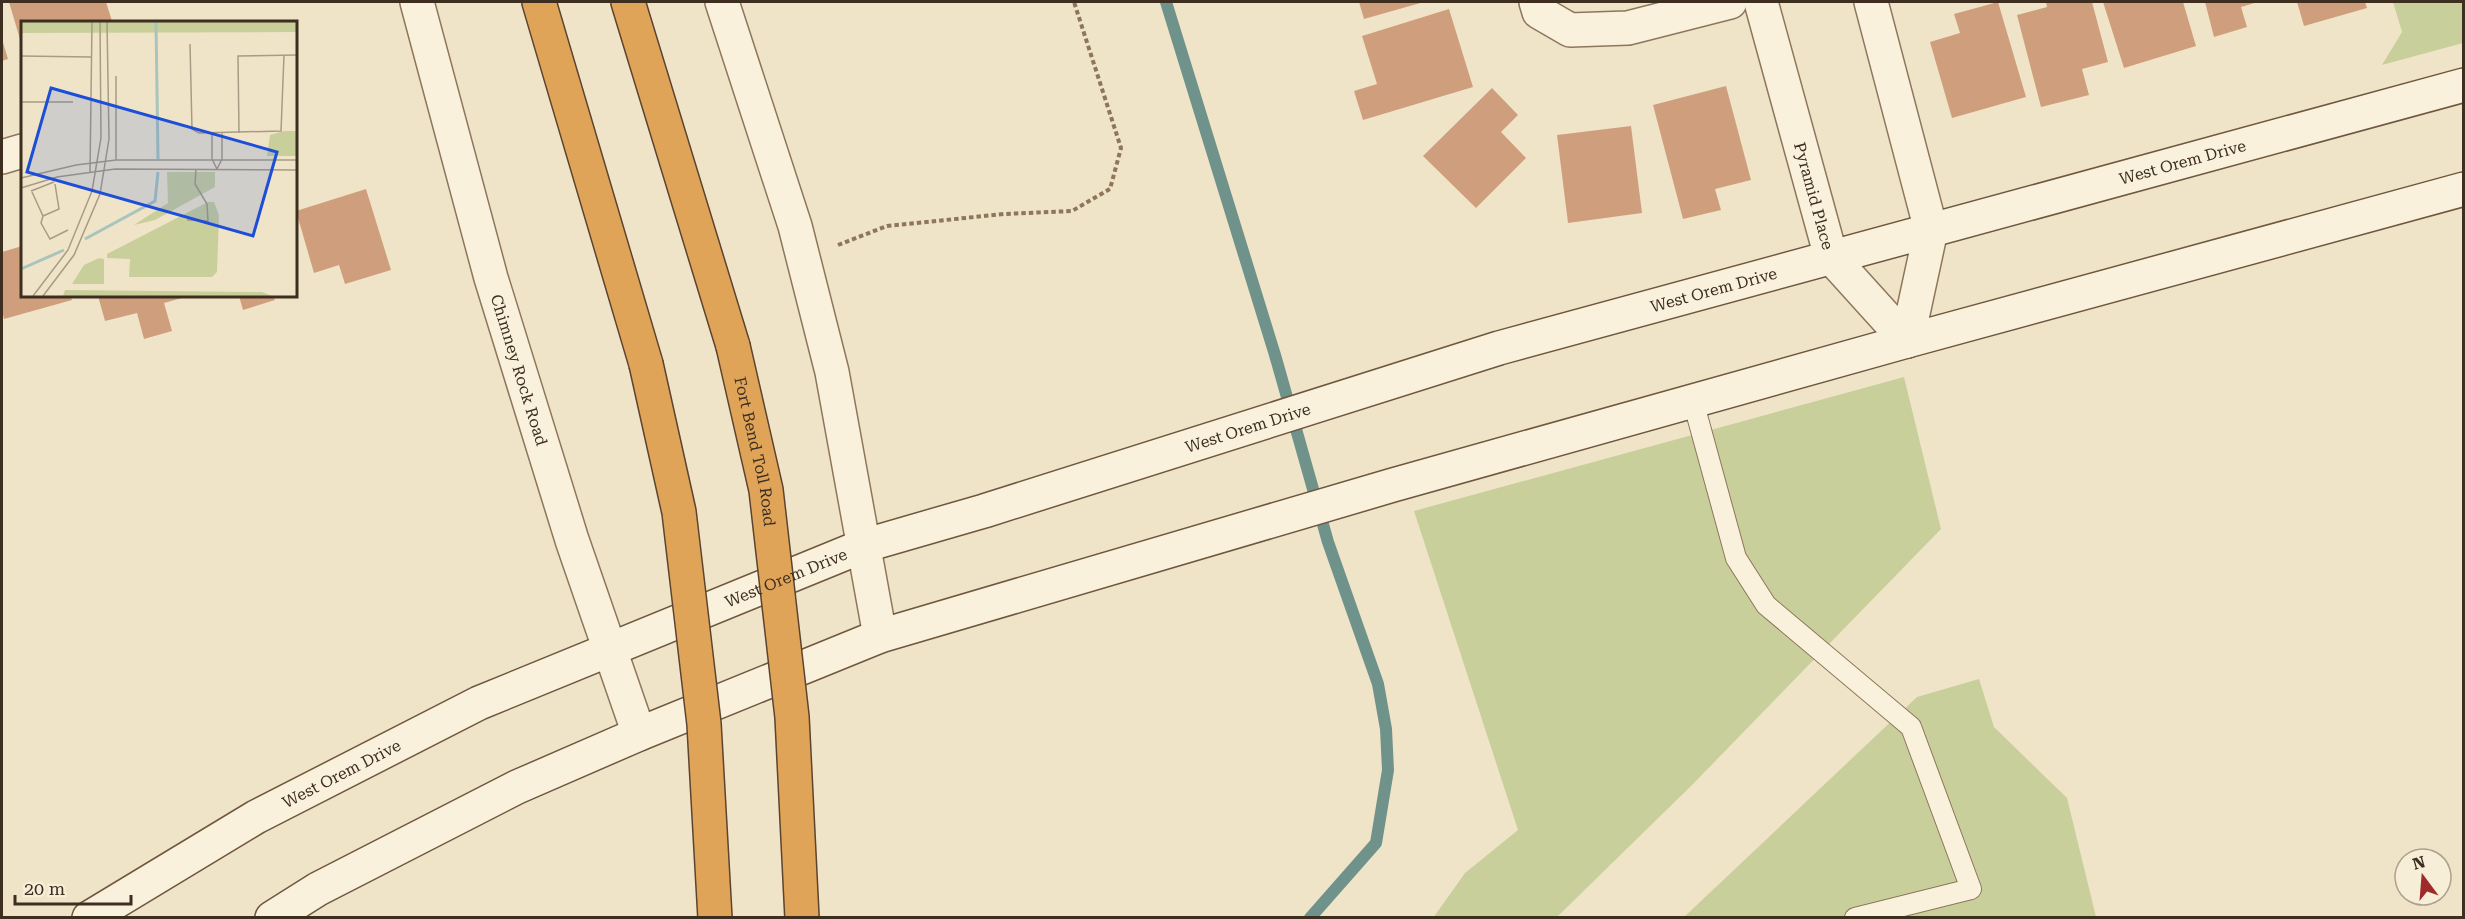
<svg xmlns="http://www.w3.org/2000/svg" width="2465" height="919" font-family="'Roboto Serif',serif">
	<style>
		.green { fill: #c9cf9b }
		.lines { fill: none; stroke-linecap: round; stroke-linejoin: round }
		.stream { stroke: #6f938a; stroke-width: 12 }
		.building { fill: #cf9f7d }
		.lane-casing { stroke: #8d765c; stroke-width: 22 }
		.street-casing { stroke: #8d765c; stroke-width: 36 }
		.secondary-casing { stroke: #6f573f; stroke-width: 36 }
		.highway-casing { stroke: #5b4430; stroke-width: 36 }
		.path { stroke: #8d765c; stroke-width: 4; stroke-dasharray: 4.5 3; stroke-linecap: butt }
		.lane { stroke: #faf1dc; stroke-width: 20 }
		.street { stroke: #faf1dc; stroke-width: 33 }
		.secondary { stroke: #faf1dc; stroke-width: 33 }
		.highway { stroke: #e0a458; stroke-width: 33 }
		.highway-bridge-casing { stroke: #5b4430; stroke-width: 36; stroke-linecap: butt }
		.highway-bridge { stroke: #e0a458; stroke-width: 33 }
		.labels { text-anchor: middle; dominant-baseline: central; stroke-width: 4.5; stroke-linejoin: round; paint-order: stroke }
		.street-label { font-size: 16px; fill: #3d2e20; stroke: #f7eed8 }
		.inset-river { fill: none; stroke: #a9c4bc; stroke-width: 3 }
		.inset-road { fill: none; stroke: #a89b85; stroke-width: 1.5 }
		.view { fill: #1d4ed8; fill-opacity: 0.15; stroke: #1d4ed8; stroke-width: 3 }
		.inset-edge { fill: none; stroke: #3d2e20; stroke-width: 3 }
	</style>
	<rect width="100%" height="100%" fill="#f0e4c8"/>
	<path class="green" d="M2393,2H2463V43L2382,65L2402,32Z
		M1904,377L1941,529L1692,785L1557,917L1433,918L1465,873L1518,830L1414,511Z
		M1979,679L1994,727L2067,798L2096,917L1683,918L1917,697Z"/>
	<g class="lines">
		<path class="stream" d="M1166,2L1275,355L1328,542L1378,684L1386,729L1388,770L1376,843L1310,918"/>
	</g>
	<path class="building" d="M9,2H106L112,21L22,22V46Z
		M1359,2H1424L1364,19Z
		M1998,2L2026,97L1952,118L1930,42L1960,33L1954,14Z
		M2046,2H2092L2108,62L2082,69L2089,95L2041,107L2017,15L2047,7Z
		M2103,2H2183L2196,46L2124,68Z
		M2205,2H2258L2241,7L2247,27L2214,37Z
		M2297,2H2365L2367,8L2304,26Z
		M1449,9L1473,87L1363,120L1354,91L1377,84L1362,36Z
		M2,39L8,59L2,61Z
		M1726,86L1751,180L1715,189L1721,210L1683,219L1653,105Z
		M1492,88L1518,115L1501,132L1526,158L1476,208L1423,156Z
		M1631,126L1642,213L1568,223L1557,135Z
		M366,189L391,270L345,284L339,265L314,273L296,211Z
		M22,246V296H71L72,300L4,319L2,310V252Z
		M98,296H189L164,303L172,331L144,339L137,313L105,321Z
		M239,296H273L275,300L243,310Z"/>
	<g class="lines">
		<defs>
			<path id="lane" d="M1693,401L1736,558L1766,605L1911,727L1971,889L1855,918"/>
			<g id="street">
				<path id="s1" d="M417,2L491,278L572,540L639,734"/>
				<path d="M722,2L795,226L832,372L880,636"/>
				<path d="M1536,2L1539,12L1570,30L1628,28L1730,2"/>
				<path id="s2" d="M1761,2L1831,257L1907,341"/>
				<path d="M1871,2L1931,230L1907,341"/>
				<path d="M2,157L22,151"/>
			</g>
			<g id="secondary">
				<path id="s3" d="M89,918L256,817L479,703L863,546L984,511L1499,348L2464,85"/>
				<path d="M272,918L318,889L517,787L639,734L880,636L1393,485L1907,341L2464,189"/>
			</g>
			<path id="highway" d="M539,2L646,364
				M628,2L733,346"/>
		</defs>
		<use href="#lane" class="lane-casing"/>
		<use href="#street" class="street-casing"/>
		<use href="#secondary" class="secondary-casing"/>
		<use href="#highway" class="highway-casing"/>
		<path class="path" d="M838,245L887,226L1004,214L1072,211L1110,189L1121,148L1074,2"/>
		<use href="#lane" class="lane"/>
		<use href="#street" class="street"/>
		<use href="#secondary" class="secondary"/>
		<use href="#highway" class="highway"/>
		<defs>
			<g id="highway-bridge">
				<path id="s4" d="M733,346L766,490L792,717L802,918"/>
				<path d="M646,364L679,512L704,724L715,918"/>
			</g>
		</defs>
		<use href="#highway-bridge" class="highway-bridge-casing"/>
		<use href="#highway-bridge" class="highway-bridge"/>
	</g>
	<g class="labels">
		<g class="street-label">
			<text stroke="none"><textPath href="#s3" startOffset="2235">West Orem Drive</textPath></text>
			<text stroke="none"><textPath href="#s2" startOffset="201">Pyramid Place</textPath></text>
			<text stroke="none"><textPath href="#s3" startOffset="1749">West Orem Drive</textPath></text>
			<text stroke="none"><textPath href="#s1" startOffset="382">Chimney Rock Road</textPath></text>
			<text stroke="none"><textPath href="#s3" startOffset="1263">West Orem Drive</textPath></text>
			<text stroke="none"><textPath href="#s4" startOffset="108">Fort Bend Toll Road</textPath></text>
			<text stroke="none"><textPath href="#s3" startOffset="777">West Orem Drive</textPath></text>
			<text stroke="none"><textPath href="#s3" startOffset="291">West Orem Drive</textPath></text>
		</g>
	</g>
	<g transform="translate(21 21)">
		<rect width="276" height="276" fill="#f0e4c8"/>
		<path d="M0,1H276V11L0,12ZM263,110H276V135H246L249,114ZM146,151H194V166L134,199L113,204L147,182ZM187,181H193L198,194L196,251L191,256H108L109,238L86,237V233ZM78,237L83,238V263H51L63,244ZM44,269L241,271L251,275H42Z" fill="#c9cf9b"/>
		<path class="inset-river" d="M135,1L137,138M64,218L134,180L137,151M0,248L43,229"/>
		<path class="inset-road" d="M169,23L171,108L178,112L260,110L263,34M0,35L70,36M0,81H52M191,112V138L196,148M218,112L217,35L276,34M95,139V55M196,148L201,138V112M69,151L71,1M0,157L55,144L95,139H276M0,167L36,156L94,148L276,149M10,170L33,161M11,171L22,195L38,188L34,163M22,195L20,202L29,218L47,209M166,199L187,200L186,183L174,163L175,148M12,275L47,229L71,170L80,117L79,1M22,275L53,234L79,173L88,118L86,1"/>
		<path class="view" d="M30,67L256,131L232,215L6,151Z"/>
		<rect width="276" height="276" class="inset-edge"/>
	</g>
	<rect width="2465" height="919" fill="none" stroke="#3d2e20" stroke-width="6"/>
	<g transform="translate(2423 877) rotate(344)"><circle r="28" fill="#f7eed8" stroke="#ada18e" stroke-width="1.5"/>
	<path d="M0-4.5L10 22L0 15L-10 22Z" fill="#9e2a2b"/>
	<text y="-9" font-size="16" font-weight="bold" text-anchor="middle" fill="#3d2e20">N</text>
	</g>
	<path d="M15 895v9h116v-9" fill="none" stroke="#3d2e20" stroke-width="3"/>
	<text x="24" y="895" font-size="18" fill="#3d2e20" stroke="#f7eed8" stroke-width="4.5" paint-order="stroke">20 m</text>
</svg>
